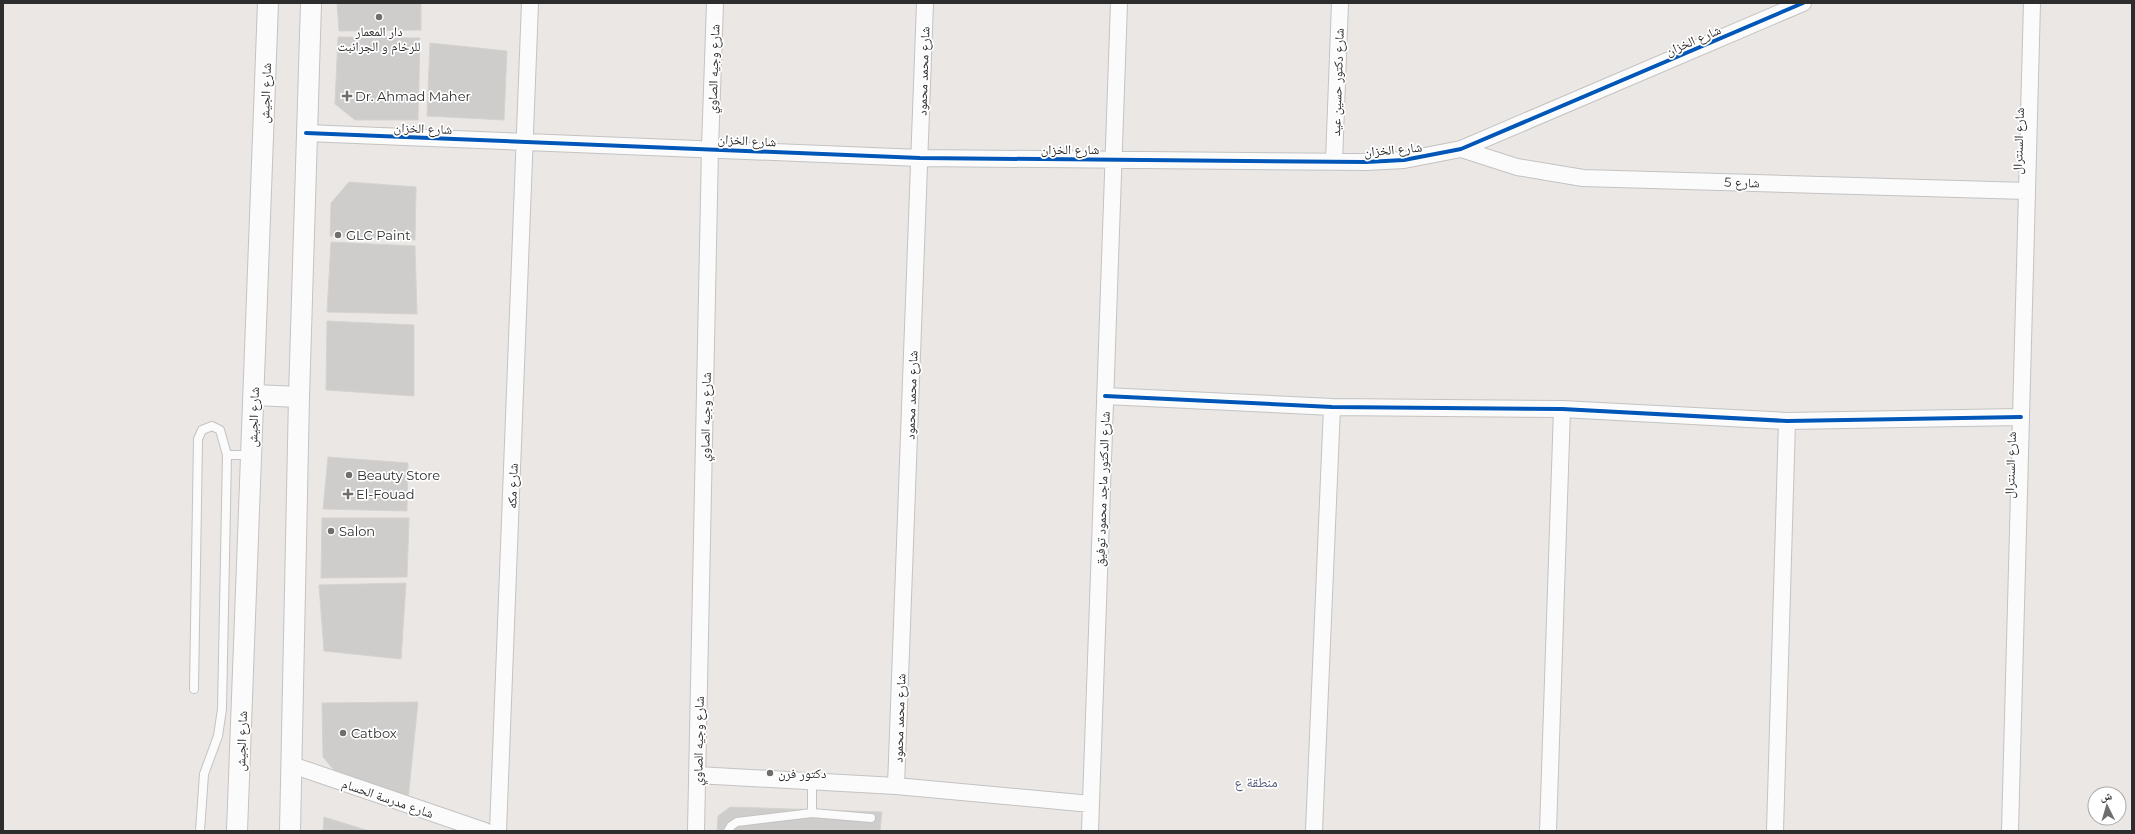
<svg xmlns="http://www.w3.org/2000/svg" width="2135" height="834" font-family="Montserrat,'Noto Naskh Arabic',sans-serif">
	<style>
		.building { fill: #cfcdcb; stroke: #d5d3d0 }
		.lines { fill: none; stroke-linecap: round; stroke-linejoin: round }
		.service-casing { stroke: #c4c3c3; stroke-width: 10 }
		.minor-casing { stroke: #c4c3c3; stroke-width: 18 }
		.tertiary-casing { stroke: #c4c3c3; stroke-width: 22 }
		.service { stroke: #fcfbfb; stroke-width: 8 }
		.minor { stroke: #fcfbfb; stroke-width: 16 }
		.tertiary { stroke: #fcfbfb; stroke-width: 20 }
		.cycleway-casing { stroke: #fff; stroke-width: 6 }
		.cycleway { stroke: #0057b8; stroke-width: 4 }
		.poi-dot { fill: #6f6e6d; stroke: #fff; stroke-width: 1.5 }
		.labels { text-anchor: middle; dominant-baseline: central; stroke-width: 3.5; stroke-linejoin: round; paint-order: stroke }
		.poi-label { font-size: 13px; fill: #2d2d2d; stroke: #fff; text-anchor: start }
		.street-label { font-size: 13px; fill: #2d2d2d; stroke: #fff }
		.neighbourhood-label { font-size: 14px; fill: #515779; stroke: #fff }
	</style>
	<rect width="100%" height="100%" fill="#eae7e4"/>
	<path class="building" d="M337,3H421V30L339,31Z
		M338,37L420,38L418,120H355L335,104Z
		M430,43L507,51L504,120L427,116Z
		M349,182L416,187L415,240L330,236L331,203Z
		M331,242L415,246L417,314L327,312Z
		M327,321L414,325V396L326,390Z
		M328,457L408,463L407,511L323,509Z
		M322,518H409L407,577L321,578Z
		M406,583L401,659L324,651L319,585Z
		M418,702L408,800L343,781L323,757L322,703Z
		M730,807L882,812L880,831H717L718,816Z
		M324,817L369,831H323Z"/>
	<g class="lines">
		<defs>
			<path id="service" d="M227,455H252
				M194,689L198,439L202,430L212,426L220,430L227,455L222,709L218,736L204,774L200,831
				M812,781V813
				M728,831L731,826L737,822L812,813L871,818"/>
			<path id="minor" d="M306,133L920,158L1366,162L1404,160L1461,149L1803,3
				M1461,149L1517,167L1583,178L2027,191
				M1334,161L1340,3
				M1105,396L1332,407L1562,409L1787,421L2021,417
				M292,765L485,831
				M697,775L896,786L1091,804
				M896,786L925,3
				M498,831L530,3
				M696,831L710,148L715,3
				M1090,831L1119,3
				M1314,831L1332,407
				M1548,831L1562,409
				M1775,831L1787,421
				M2010,831L2032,3"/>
			<path id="tertiary" d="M254,395L299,397
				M237,831L268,3
				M290,831L299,397L311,3"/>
		</defs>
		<use href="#service" class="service-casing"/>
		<use href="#minor" class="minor-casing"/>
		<use href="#tertiary" class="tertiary-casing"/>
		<use href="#service" class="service"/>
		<use href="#minor" class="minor"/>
		<use href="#tertiary" class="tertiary"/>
		<defs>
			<path id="cycleway" d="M306,133L920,158L1366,162L1404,160L1461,149L1803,3
				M1105,396L1332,407L1562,409L1787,421L2021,417"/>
		</defs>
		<use href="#cycleway" class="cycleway-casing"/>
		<use href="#cycleway" class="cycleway"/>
	</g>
	<g class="poi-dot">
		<circle cx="379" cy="17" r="4"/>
		<path d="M345 90h4v4h4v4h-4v4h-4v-4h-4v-4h4z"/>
		<circle cx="338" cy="235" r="4"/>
		<circle cx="349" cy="475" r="4"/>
		<path d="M346 488h4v4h4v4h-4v4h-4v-4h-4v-4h4z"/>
		<circle cx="331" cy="531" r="4"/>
		<circle cx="343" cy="733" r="4"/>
		<circle cx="770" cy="773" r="4"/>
	</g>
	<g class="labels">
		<g class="poi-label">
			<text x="379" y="31" text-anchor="middle">دار المعمار<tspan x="379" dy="15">للرخام و الجرانبت</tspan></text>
			<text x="355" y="96">Dr. Ahmad Maher</text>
			<text x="346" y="235">GLC Paint</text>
			<text x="357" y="475">Beauty Store</text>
			<text x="356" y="494">El-Fouad</text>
			<text x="339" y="531">Salon</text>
			<text x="351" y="733">Catbox</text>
			<text x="778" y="773">دكتور فرن</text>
		</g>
		<g class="street-label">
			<text transform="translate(1693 40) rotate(-23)">شارع الخزان</text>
			<text transform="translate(713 69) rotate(-88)">شارع وجيه الصاوي</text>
			<text transform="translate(923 71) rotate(-88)">شارع محمد محمود</text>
			<text transform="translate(1337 82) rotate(-88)">شارع دكتور حسين عيد</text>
			<text transform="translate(265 93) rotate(-88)">شارع الجيش</text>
			<text transform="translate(423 128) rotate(2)">شارع الخزان</text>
			<text transform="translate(747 140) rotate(3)">شارع الخزان</text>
			<text transform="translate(2018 141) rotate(-88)">شارع السنترال</text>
			<text x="1070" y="149">شارع الخزان</text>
			<text transform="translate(1393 149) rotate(-5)">شارع الخزان</text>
			<text transform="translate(1742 182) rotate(2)">شارع 5</text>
			<text transform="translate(911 395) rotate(-88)">شارع محمد محمود</text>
			<text transform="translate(253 417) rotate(-88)">شارع الجيش</text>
			<text transform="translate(705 417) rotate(-89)">شارع وجيه الصاوي</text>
			<text transform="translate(2010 465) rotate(-88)">شارع السنترال</text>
			<text transform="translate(512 486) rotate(-88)">شارع مكه</text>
			<text transform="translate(1102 489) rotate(-88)">شارع الدكتور ماجد محمود توفيق</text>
			<text transform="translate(899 718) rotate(-88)">شارع محمد محمود</text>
			<text transform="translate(241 741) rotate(-88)">شارع الجيش</text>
			<text transform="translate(698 741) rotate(-89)">شارع وجيه الصاوي</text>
			<text transform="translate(388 798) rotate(19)">شارع مدرسة الحسام</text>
		</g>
		<g class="neighbourhood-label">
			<text x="1256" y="782">منطقة ع</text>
		</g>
	</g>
	<rect width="2135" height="834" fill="none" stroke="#2d2d2d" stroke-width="8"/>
	<g transform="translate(2107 806) rotate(355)"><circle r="19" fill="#ffffff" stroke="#ababab"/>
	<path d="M0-3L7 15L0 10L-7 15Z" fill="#6f6e6d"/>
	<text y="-6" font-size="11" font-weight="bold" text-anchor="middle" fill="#2d2d2d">ش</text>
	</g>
</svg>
